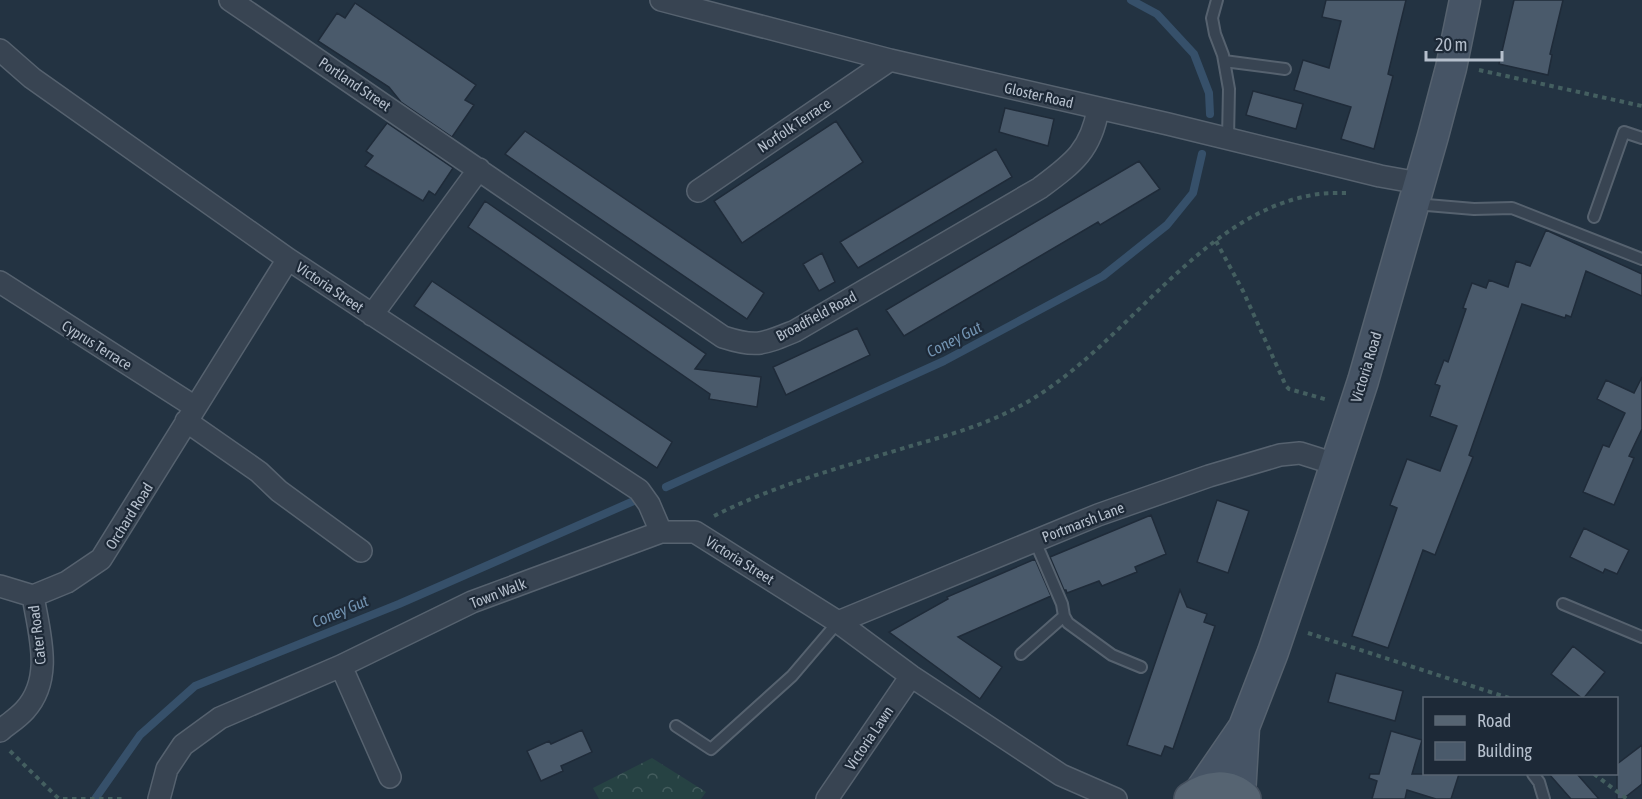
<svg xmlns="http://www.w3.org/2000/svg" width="1642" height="799" font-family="'Asap Condensed',sans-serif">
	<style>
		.park { fill: url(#park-crowns) }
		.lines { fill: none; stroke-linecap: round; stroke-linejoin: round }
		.stream { stroke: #36506a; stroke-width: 8 }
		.building { fill: #4a5a6b; stroke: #1f2b39; stroke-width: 1.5 }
		.lane-casing { stroke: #56626f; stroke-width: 14 }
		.street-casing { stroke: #56626f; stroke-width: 24 }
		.secondary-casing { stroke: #56626f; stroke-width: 33 }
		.primary-casing { stroke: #45505e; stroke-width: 36 }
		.path { stroke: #445f60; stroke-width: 4; stroke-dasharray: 4.5 4.5; stroke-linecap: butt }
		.lane { stroke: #384452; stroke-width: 10 }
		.street { stroke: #384452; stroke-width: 21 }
		.secondary { stroke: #465465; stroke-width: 30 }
		.primary { stroke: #566472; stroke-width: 33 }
		.labels { text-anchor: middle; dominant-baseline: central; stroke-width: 4.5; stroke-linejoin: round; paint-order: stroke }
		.street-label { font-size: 15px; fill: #b5bfcc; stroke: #1d2937 }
		.water-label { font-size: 16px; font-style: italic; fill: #7293b1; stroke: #1d2937 }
	</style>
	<defs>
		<pattern id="park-crowns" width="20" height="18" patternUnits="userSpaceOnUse" patternTransform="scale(1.5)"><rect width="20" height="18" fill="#264243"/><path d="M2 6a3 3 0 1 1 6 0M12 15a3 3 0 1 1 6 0" fill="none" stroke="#435c5d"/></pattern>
	</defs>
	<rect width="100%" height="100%" fill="#233342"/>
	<path class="park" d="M652,758L706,792L701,799H599L593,788Z"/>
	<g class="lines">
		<path class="stream" d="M1131,0L1157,14L1194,54L1209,93L1210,114
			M666,487L944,361L1103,276L1167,225L1193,193L1202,154
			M95,799L140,735L195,686L399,604L636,500"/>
	</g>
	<path class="building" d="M1326,0H1406L1388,74L1393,76L1374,149L1341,139L1351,107L1294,90L1303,60L1329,68L1341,21L1322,17Z
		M1514,0H1563L1550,54L1552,55L1548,75L1499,64Z
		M355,3L476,85L465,100L474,105L452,137L401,102L389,87L318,41L337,13L345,18Z
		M1253,91L1303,104L1296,129L1246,115Z
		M1005,108L1054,119L1048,146L999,132Z
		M836,121L863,162L742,243L714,201Z
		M387,123L453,168L435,195L429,191L423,201L365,166L373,156L366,151Z
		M525,131L764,293L747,319L505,154Z
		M996,149L1012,177L858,268L840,242Z
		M1139,161L1160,189L1100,225L1098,222L904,336L886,310Z
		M485,201L706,354L695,369L761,377L757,407L709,399L710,394L468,227Z
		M1546,230L1642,274V296L1586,271L1571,317L1566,315L1565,318L1522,304L1469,455L1473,457L1435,555L1423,550L1388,648L1352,636L1397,508L1390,505L1407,459L1440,471L1457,426L1430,416L1440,386L1435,384L1444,360L1448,362L1466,309L1463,308L1472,283L1486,288L1489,280L1508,287L1516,261L1530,266Z
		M822,253L835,282L819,291L803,264Z
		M432,281L672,442L657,468L414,306Z
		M857,328L870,355L786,395L773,367Z
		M1642,377V429L1629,456L1634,458L1614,505L1583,492L1603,445L1609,447L1625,413L1597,399L1606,380L1634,393Z
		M1217,500L1249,511L1228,573L1197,562Z
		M1151,515L1166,554L1135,567L1137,572L1102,586L1099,581L1067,593L1066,590H1064L1050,557Z
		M1584,528L1629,550L1617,574L1605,569L1603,573L1570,557Z
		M1035,559L1051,596L958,637L1002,667L980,699L889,632L948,599L947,597Z
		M1180,590L1187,607L1207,614L1204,622L1215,626L1173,749L1165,746L1161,756L1127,745Z
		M1573,646L1605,672L1583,699L1551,674Z
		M1336,673L1403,691L1395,721L1328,702Z
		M582,730L592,752L561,766L563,771L541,781L527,751L549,741L551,744Z
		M1391,731L1422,740L1412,774H1459L1451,799H1436L1407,790L1405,799H1372L1377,781L1369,778L1370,774H1379Z
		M1642,745V784L1623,799H1617V764Z
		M1549,774H1577L1599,799H1571Z"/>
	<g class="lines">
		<defs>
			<path id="lane" d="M1217,0L1212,18L1215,34L1223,55L1229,89L1228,138
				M1224,61L1285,69
				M1415,204L1474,209L1512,208L1642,259
				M1594,217L1624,132L1642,138
				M1563,604L1642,637
				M1064,616L1068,623L1112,655L1141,667
				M1021,654L1064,616L1062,604L1035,541
				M676,726L711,749L792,676L838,622
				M1533,774L1539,782L1544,799"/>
			<path id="street" d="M230,0L723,337C757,348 763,344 795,331L1040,188C1072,164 1091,151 1098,109
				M661,0L890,60L1168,124L1380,176L1419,183
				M0,50L32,78L288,259L639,490L649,504L661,532H695L838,622L911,676L1061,775L1116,799
				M698,191L890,60
				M0,282L195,407
				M372,315L479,169
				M186,421L259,472L279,491L361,551
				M0,586L33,596L67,582L101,559L288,259
				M838,622L1098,515L1209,476L1280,455L1300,453L1335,464
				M341,666L390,777
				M0,731C8,724 18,718 25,710C54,678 39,633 33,596
				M159,799L167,769L183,745L220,718L341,666L472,602L661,532
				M827,799L911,676"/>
			<path id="secondary" d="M1198,794L1244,727L1273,652L1312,537L1363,381L1433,136L1451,68L1465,0
				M1240,795L1244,727"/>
			<path id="primary" d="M1191,799C1207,787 1228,784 1244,799"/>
		</defs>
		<use href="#lane" class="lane-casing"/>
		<use href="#street" class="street-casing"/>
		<use href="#secondary" class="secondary-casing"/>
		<use href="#primary" class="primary-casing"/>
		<path class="path" d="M1479,70L1642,106
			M1216,241L1243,291L1286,386L1289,389L1328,400
			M714,516C777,484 846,466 914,445C949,435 984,425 1016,408C1123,354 1198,210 1319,194C1328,193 1337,193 1346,193
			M1308,633L1509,698
			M10,751L59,799
			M1594,774L1627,799
			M63,799H126"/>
		<use href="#lane" class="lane"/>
		<use href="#street" class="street"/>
		<use href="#secondary" class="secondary"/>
		<use href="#primary" class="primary"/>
	</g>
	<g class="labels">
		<g class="street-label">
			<text transform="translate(355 84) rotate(34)">Portland Street</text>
			<text transform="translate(1039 95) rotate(13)">Gloster Road</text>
			<text transform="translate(794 125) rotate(-34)">Norfolk Terrace</text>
			<text transform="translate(330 287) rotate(34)">Victoria Street</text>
			<text transform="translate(816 316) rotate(-28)">Broadfield Road</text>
			<text transform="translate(97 345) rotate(32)">Cyprus Terrace</text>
			<text transform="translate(1366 367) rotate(-73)">Victoria Road</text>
			<text transform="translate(129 516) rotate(-58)">Orchard Road</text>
			<text transform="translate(1083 522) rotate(-21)">Portmarsh Lane</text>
			<text transform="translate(740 560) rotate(32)">Victoria Street</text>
			<text transform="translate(498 593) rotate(-21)">Town Walk</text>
			<text transform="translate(37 635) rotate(-97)">Cater Road</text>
			<text transform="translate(869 738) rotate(-56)">Victoria Lawn</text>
		</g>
		<g class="water-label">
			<text transform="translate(954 339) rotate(-27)">Coney Gut</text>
			<text transform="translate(340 611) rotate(-23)">Coney Gut</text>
		</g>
	</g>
	<rect x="1423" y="697" width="195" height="78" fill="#1d2937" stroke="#5a6573" stroke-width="1.5"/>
	<rect x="1435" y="716" width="30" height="9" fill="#566472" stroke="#5a6573" stroke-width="1.5"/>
	<text x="1477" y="727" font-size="18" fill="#b5bfcc">Road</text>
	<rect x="1435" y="742" width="30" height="18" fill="#4a5a6b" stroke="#5a6573" stroke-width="1.5"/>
	<text x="1477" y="757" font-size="18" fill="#b5bfcc">Building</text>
	<path d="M1426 51v9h76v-9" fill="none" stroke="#b5bfcc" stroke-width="3"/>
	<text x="1435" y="51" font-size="18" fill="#b5bfcc" stroke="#1d2937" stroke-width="4.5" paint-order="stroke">20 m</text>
</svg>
